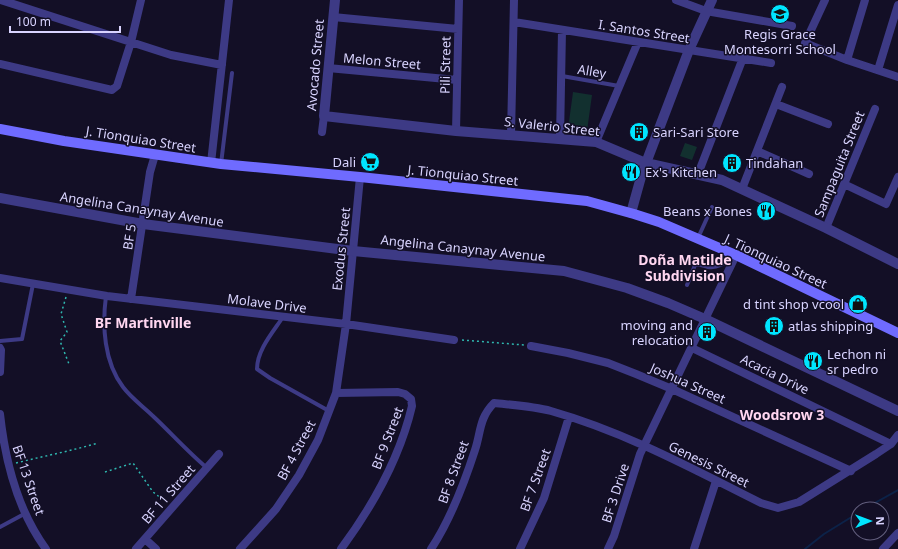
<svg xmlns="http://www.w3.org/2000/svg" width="898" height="549" font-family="'Noto Sans',sans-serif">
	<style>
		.green { fill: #12302f }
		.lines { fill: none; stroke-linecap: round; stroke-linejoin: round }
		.stream { stroke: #0c2248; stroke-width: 2 }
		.path { stroke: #2fb8b0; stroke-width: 1.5; stroke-dasharray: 2 3; stroke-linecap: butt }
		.service { stroke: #3d3a85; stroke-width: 4 }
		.minor { stroke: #3d3a85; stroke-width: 8 }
		.tertiary { stroke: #3d3a85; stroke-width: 10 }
		.secondary { stroke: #6f6bff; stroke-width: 10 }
		.labels { text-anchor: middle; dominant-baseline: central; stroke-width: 3; stroke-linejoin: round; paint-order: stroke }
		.street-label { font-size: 13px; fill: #d9d4ff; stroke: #130f26 }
		.poi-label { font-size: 13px; fill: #d9d4ff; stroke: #130f26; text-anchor: start }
		.neighbourhood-label { font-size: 14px; font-weight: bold; fill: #ffd6f0; stroke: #130f26 }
	</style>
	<rect width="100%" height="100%" fill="#130f26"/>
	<path class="green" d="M573,92L592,95L587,131L568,129Z
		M685,143L697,147L692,160L680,156Z"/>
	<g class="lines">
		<path class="stream" d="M864,509L898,490
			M805,549L824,534L858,513"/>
		<path class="path" d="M66,297L61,314L67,332L60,341L69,364
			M462,340L524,345
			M16,463C44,456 71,451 98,443
			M105,472L133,463L153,492L166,502"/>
		<path class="service" d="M562,76L619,86
			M221,164L232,73
			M698,238L712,207
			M687,285L695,265C700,264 703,266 708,267C718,269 726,262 734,256
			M106,296C102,326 104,362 123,387C132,399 144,407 154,417C172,434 188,452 207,468
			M283,317C273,332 257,350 257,369L270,378L329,411
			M0,341L22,339L33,284
			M0,527L26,513"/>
		<path class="minor" d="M1,0L171,55L222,65
			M676,0L706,11L792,26
			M825,0L805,43L847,60L898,77
			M333,17L458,29
			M514,22L771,63
			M847,60L865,0
			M0,64L112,90L117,86L131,42L141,0
			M328,68L457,80
			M878,70L898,5
			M776,104L828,124
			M456,131L459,0
			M322,132L324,116
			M511,134L514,0
			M560,139L562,30
			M596,142L638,42
			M757,151L809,174
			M211,163L229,0
			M698,174L743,58
			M844,184L886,204L898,177
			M742,189L782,87
			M826,228L875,109
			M0,278L107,296L346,324L454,340
			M131,299L150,172L155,155
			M531,346L568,353L608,363L636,374L672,389L851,471
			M0,348L1,350L0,372
			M692,348L891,444
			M336,393L398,392L405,394L411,399L412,406C400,457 372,507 341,549
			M0,414C5,460 18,511 46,549
			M145,539L156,549
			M136,549L219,454
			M240,549L276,509L299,475L318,440L336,393L346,324L360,177
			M431,549C451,519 464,484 475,450C481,432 479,418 494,403C513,405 533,406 551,411C625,432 693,469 761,503L778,508L799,502L876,454L891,444L898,435
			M520,549L544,498L569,417
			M608,549L614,536L640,454L736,255
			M694,549L716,481
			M883,549L898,533"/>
		<path class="tertiary" d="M335,0L324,116L456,131L596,142L646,163L722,180L826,228L898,264
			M0,198L143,224L353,251L564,271L627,288L668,303L705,319L898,411
			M631,213L641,177L646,163L689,50L712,0"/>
		<path class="secondary" d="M0,129L64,141L221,164L360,177L587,201L634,214L659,222L736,255L898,333"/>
	</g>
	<defs>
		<symbol id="school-disc" viewBox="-11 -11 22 22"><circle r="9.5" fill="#00e5ff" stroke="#130f26"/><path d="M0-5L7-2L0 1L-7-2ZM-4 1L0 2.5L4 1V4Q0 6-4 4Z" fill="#111"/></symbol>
		<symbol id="building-disc" viewBox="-11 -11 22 22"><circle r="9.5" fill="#00e5ff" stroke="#130f26"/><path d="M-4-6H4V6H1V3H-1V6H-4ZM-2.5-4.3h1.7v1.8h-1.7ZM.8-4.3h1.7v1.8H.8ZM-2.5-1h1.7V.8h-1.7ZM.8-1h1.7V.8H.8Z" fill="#111"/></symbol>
		<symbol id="supermarket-disc" viewBox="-11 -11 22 22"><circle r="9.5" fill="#00e5ff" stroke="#130f26"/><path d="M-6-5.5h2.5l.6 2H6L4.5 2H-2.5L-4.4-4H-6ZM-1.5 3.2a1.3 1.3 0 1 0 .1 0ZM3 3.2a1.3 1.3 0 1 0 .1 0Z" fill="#111"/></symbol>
		<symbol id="restaurant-disc" viewBox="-11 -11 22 22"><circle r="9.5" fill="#00e5ff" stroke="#130f26"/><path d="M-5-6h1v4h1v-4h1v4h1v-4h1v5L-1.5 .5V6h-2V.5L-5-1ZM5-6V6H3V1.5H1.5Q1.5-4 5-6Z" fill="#111"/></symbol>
		<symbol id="shop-disc" viewBox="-11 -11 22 22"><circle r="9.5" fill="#00e5ff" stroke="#130f26"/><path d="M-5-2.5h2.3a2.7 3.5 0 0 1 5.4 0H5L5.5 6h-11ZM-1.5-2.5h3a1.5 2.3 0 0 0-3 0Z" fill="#111"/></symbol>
	</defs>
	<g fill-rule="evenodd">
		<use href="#school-disc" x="769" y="3" width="22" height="22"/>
		<use href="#building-disc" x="628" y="121" width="22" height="22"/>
		<use href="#supermarket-disc" x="359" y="151" width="22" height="22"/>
		<use href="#building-disc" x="721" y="152" width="22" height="22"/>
		<use href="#restaurant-disc" x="620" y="161" width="22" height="22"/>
		<use href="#restaurant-disc" x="755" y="200" width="22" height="22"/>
		<use href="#shop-disc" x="847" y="293" width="22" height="22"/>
		<use href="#building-disc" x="763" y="315" width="22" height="22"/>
		<use href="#building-disc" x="696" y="321" width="22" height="22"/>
		<use href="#restaurant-disc" x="802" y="350" width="22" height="22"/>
	</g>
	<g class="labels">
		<g class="street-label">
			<text transform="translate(644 31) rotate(9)">I. Santos Street</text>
			<text transform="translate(382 61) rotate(5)">Melon Street</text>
			<text transform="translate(315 65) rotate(-85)">Avocado Street</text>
			<text transform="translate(445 65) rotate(-89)">Pili Street</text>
			<text transform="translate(592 71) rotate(9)">Alley</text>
			<text transform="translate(552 126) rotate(6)">S. Valerio Street</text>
			<text transform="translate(141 139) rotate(9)">J. Tionquiao Street</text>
			<text transform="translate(839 164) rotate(-68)">Sampaguita Street</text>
			<text transform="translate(463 175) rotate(6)">J. Tionquiao Street</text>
			<text transform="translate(142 209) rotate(9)">Angelina Canaynay Avenue</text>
			<text transform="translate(129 237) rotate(-81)">BF 5</text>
			<text transform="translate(463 248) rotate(6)">Angelina Canaynay Avenue</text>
			<text transform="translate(341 249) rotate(-84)">Exodus Street</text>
			<text transform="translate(776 261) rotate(25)">J. Tionquiao Street</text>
			<text transform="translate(267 303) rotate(7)">Molave Drive</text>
			<text transform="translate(775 374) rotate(26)">Acacia Drive</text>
			<text transform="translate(688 383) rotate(24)">Joshua Street</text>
			<text transform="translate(387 438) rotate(-69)">BF 9 Street</text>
			<text transform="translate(296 450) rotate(-62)">BF 4 Street</text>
			<text transform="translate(709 464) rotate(26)">Genesis Street</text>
			<text transform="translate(453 472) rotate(-70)">BF 8 Street</text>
			<text transform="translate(29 480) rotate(71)">BF 13 Street</text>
			<text transform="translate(535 480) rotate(-70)">BF 7 Street</text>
			<text transform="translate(615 493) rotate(-72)">BF 3 Drive</text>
			<text transform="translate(168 494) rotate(-49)">BF 11 Street</text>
		</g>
		<g class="poi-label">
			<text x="780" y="34" text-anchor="middle">Regis Grace<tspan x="780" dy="15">Montesorri School</tspan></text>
			<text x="653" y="132">Sari-Sari Store</text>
			<text x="356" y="162" text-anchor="end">Dali</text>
			<text x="746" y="163">Tindahan</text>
			<text x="645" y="172">Ex's Kitchen</text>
			<text x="752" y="211" text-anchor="end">Beans x Bones</text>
			<text x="844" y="304" text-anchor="end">d tint shop vcool</text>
			<text x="693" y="325" text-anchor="end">moving and<tspan x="693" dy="15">relocation</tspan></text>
			<text x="788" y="326">atlas shipping</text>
			<text x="827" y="354">Lechon ni<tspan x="827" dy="15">sr pedro</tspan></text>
		</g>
		<g class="neighbourhood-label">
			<text x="685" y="259">Doña Matilde<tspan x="685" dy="16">Subdivision</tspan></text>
			<text x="143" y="322">BF Martinville</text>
			<text x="782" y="414">Woodsrow 3</text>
		</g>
	</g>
	<g transform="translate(870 521) rotate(89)"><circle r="19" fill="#130f26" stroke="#625e7d"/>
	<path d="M0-3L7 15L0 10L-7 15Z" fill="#00e5ff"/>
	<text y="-6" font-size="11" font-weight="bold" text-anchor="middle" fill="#d9d4ff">N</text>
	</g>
	<path d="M10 26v6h110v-6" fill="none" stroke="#d9d4ff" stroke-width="2"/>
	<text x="16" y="26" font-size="12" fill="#d9d4ff" stroke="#130f26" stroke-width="3" paint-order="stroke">100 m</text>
</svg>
